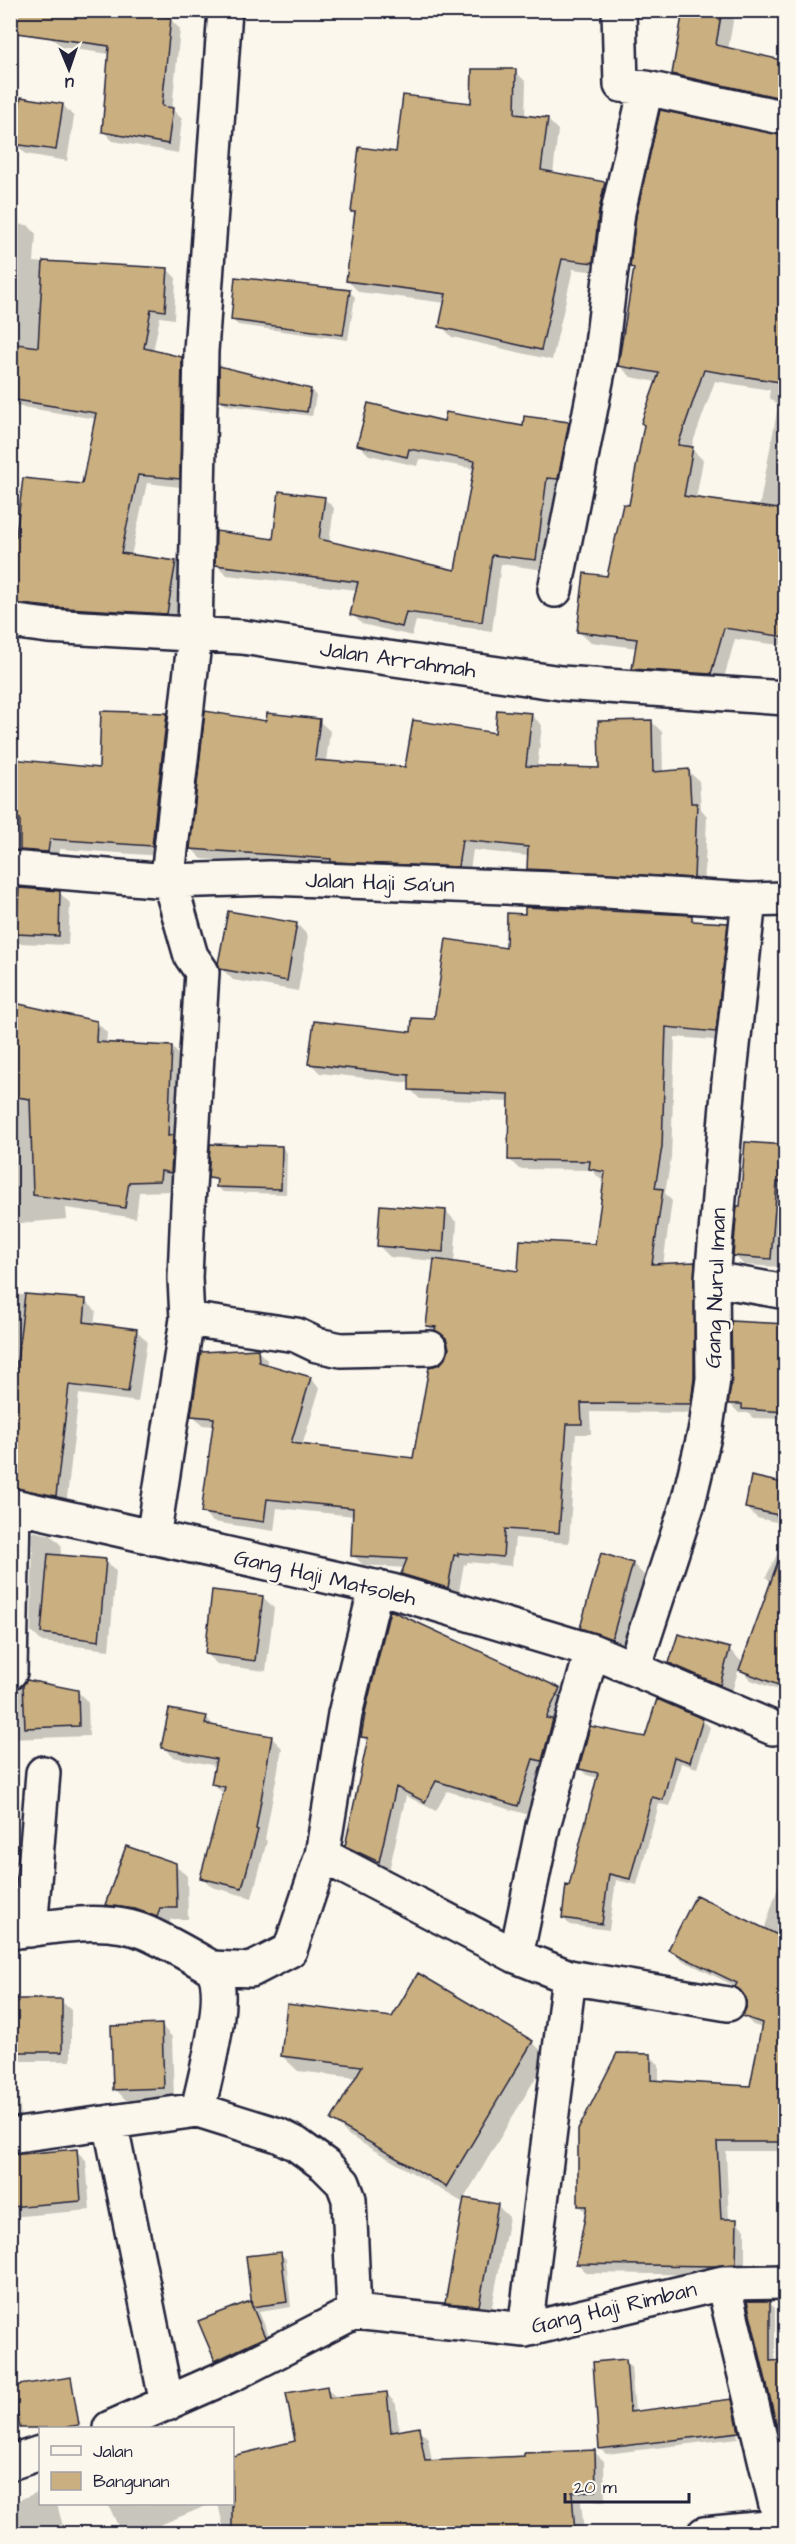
<svg xmlns="http://www.w3.org/2000/svg" width="796" height="2544" font-family="'Architects Daughter',sans-serif">
	<style>
		.shadow { fill: #0003; fill-rule: evenodd }
		.building { fill: #caaf80; stroke: #22223b; stroke-width: 1.5 }
		.lines { fill: none; stroke-linecap: round; stroke-linejoin: round }
		.minor-casing { stroke: #22223b; stroke-width: 38 }
		.minor { stroke: #fbf7ec; stroke-width: 33 }
		.labels { text-anchor: middle; dominant-baseline: central; stroke-width: 5; stroke-linejoin: round; paint-order: stroke }
		.street-label { font-size: 22px; fill: #22223b; stroke: #fbf7ec }
	</style>
	<rect width="100%" height="100%" fill="#fbf7ec"/>
	<filter id="ink" filterUnits="userSpaceOnUse"><feTurbulence type="fractalNoise" baseFrequency=".0167" numOctaves="2"/><feDisplacementMap in="SourceGraphic" scale="12" xChannelSelector="R" yChannelSelector="G"/><feConvolveMatrix kernelMatrix="1 2 1 2 8 2 1 2 1" color-interpolation-filters="sRGB"/></filter>
	<g filter="url(#ink)">
		<path class="shadow" d="M53,10H117V14L170,19L180,29L172,109L182,119L178,153L113,141L103,131L110,54L60,47L50,37Z
			M684,10H735L728,50L786,63V107L686,85L674,74Z
			M515,71L526,82L525,117L547,119L558,130L553,174L605,184L616,195L604,273L573,269L552,360L452,337L441,326L446,303L359,292L348,281L356,215L352,211L397,154L473,105Z
			M63,105L74,117L67,161L26,154L15,143Z
			M786,138V646L735,639L722,685L645,680L634,668L637,648L590,642L578,631L608,578L630,507L657,382L631,377L620,366L635,270L632,267ZM715,381L770,390L769,397L778,406L759,508L696,499L703,460L691,448Z
			M10,224L28,225L36,234L34,262L167,269L176,278L174,319L160,317L153,352L181,359L190,368L188,488L147,483L131,556L176,562L184,571L175,622L19,611L10,602L17,538L83,485L96,419L10,405Z
			M349,291L355,297L348,340L238,325L232,319Z
			M311,390L316,396L312,416L226,405L220,399Z
			M446,423L524,428L568,423L578,433L567,489L557,488L545,570L501,564L492,631L416,621L412,636L362,624L352,614L357,590L227,575L217,565L275,540L324,498L334,508L329,543L456,572L475,469L419,459L417,466L369,455L359,445Z
			M167,714L177,725L162,856L60,849L59,862L10,863V788L14,761L101,770Z
			M531,715L542,725L537,768L600,769L652,722L662,732L663,773L688,771L699,781L701,809L707,816L704,888L539,879L529,869V856L473,850L469,877L202,859L191,848L267,723L319,721L330,731L326,762L406,769L496,735Z
			M785,806H786V880L785,879Z
			M10,888L59,892L70,903L68,945L18,943L13,1004L97,1022L107,1033L106,1044L172,1047L182,1058L181,1182L171,1181L170,1191L139,1192L136,1218L66,1208L67,1219L10,1224Z
			M692,917L698,923L727,925L737,934L725,1041L675,1037L671,1158L665,1193L672,1201L663,1265L694,1264L704,1274L700,1413L590,1412L591,1434H576L569,1543L515,1538L512,1566L467,1562V1565L464,1564L458,1597L412,1583L403,1574L405,1568L363,1565L353,1555L354,1516L277,1508L274,1531L213,1522L203,1512L214,1426L202,1425L193,1415L257,1350L267,1360V1366L310,1378L320,1388L302,1446L415,1460L441,1365L447,1358L450,1348L448,1341L443,1336L438,1335L428,1326L436,1261L390,1257L379,1246L446,1211L457,1223L454,1263L520,1273L596,1246L606,1180L600,1179L592,1170L519,1169L510,1160L511,1102L420,1099L410,1089L411,1083L320,1073L310,1063L413,1034L435,1020L507,949Z
			M297,924L308,936L298,991L233,980L221,968Z
			M786,1146V1257H781L780,1267L744,1265L734,1255L742,1208Z
			M282,1147L287,1153L286,1194L223,1192L217,1187L218,1183L210,1177Z
			M10,1294L85,1300L96,1311L94,1325L137,1331L147,1341L138,1402L79,1394L66,1506L10,1500Z
			M786,1325V1419L753,1418L748,1413H739L730,1404Z
			M753,1478L786,1485V1524L757,1518L747,1508Z
			M33,1531L51,1535L62,1546L60,1557L105,1560L116,1571L109,1650L42,1642L31,1631Z
			M786,1536V1693L751,1680L739,1668L731,1695L682,1674L670,1663L679,1636L730,1650L743,1663L772,1583L766,1577Z
			M633,1564L644,1575L623,1649L593,1639L582,1627Z
			M263,1597L274,1608L266,1671L218,1665L206,1654Z
			M27,1681L77,1691L88,1702L89,1736L10,1739V1692L20,1689Z
			M559,1689L569,1700L529,1815L447,1791L436,1811L406,1796L389,1871L357,1856L346,1845L369,1743L363,1737Z
			M206,1718L216,1727L272,1738L282,1748L265,1839L267,1841L252,1898L212,1887L202,1877L224,1794L212,1783L216,1766L173,1757L163,1747Z
			M702,1720L710,1727L697,1768L681,1763L670,1806L659,1804L637,1885L616,1880L609,1930L570,1925L563,1918L598,1778L587,1775L580,1768Z
			M10,1838L14,1924H10Z
			M786,1863V2151H726L729,2221H736L745,2230V2273L723,2275L587,2273L578,2264L587,2213L579,2205L650,2055L659,2065V2082L751,2088L763,2028L753,2025L744,2016L748,2008L747,1998L737,1987L680,1959L670,1950L764,1930Z
			M175,1865L187,1876L188,1919H171L168,1927L118,1916L107,1905Z
			M10,2001H61L71,2010V2061H18L21,2127L10,2130Z
			M161,2025L172,2037L174,2099L126,2100L115,2089Z
			M532,2042L548,2057L462,2202L348,2135L333,2119L357,2078L298,2071L282,2056Z
			M76,2151L86,2160L90,2210L10,2217V2156Z
			M498,2206L509,2217L490,2317L457,2313L446,2302Z
			M280,2253L286,2259L291,2307L259,2312L274,2347L226,2370L216,2361L200,2322L250,2303L254,2308L248,2257Z
			M749,2303H770L775,2308V2404Z
			M625,2361L631,2366L635,2412L728,2401L734,2407L738,2438L606,2454L600,2448Z
			M326,2388L336,2397L387,2394L396,2404L399,2432L418,2429L428,2438L432,2462L594,2452L604,2461L605,2501H581L584,2534H225L218,2504H232L297,2442Z
			M40,2491V2504H57L65,2534H10V2504Z
			M108,2504H211L138,2534H124L119,2528Z"/>
		<path class="building" d="M10,10H100L171,17L162,106L173,108L168,144L102,132L109,46L10,32Z
			M683,10H722L716,45L786,61V99L672,74Z
			M472,69H516L515,114L548,118L541,170L605,182L599,210L593,263L562,259L541,350L439,327L446,294L346,281L355,212H351L359,147L396,152L403,95L471,103Z
			M21,97L63,104L56,150L13,144Z
			M660,110L786,136V383L704,370L678,445L693,447L684,496L786,510V637L724,628L711,674L632,669L637,639L577,632L584,573L607,576L623,504L629,505L644,425L641,423L659,373L618,366L634,268L630,267L636,215Z
			M43,261L168,268L165,311L151,309L144,348L182,357L180,479L138,475L121,553L176,561L167,614L50,607L10,603V536H16L23,478L82,484L96,413L10,399V343L38,347Z
			M235,277L350,290L343,335L231,320Z
			M219,366L311,389L307,412L219,400Z
			M368,403L444,421L446,412L523,426L524,416L569,422L558,479L547,478L536,560L492,555L482,622L406,612L402,627L350,615L358,582L215,565L216,531L273,539L279,491L325,497L319,539L455,570L475,461L409,449L407,457L357,445Z
			M497,710L532,713L526,766L599,768L598,721L652,720L653,772L689,769L691,803H697L694,878L527,869L528,847L462,840L458,867L331,862V859L190,849L205,711L266,721L267,713L320,719L315,760L405,767L413,720L495,733Z
			M101,711L167,713L152,846L50,839L48,852L20,850V819L10,818L12,759L99,768Z
			M19,888L60,891L59,936L16,934Z
			M525,907L692,915V921L728,923L716,1032L666,1027L662,1147L655,1188L663,1189L652,1264L695,1262L694,1378L691,1404L581,1403L582,1424H567L559,1533L505,1529L503,1557L458,1553V1556L454,1555L448,1588L401,1574L407,1559L351,1556L353,1508L267,1499L264,1522L201,1513L214,1418L191,1416L201,1352L258,1349L259,1362L311,1377L291,1443L413,1458L429,1367L440,1364L446,1357L449,1348L446,1338L435,1330L436,1327L426,1326L434,1259L518,1271L520,1240L595,1244L605,1172L589,1169L590,1161L508,1160L509,1094L409,1090V1075L308,1064L314,1021L411,1032L412,1018L434,1019L446,939L506,948L507,913L525,914Z
			M228,911L297,923L287,981L220,969L218,964Z
			M10,1002L97,1021L96,1042L172,1046L168,1136L173,1135L171,1173L161,1171L160,1181L129,1182L125,1208L33,1195L30,1099L10,1096Z
			M745,1142L786,1145V1182H777L771,1259L733,1256L737,1206H740Z
			M210,1144L282,1146L281,1189L216,1187L217,1179L208,1178Z
			M380,1205L446,1210L443,1252L377,1246Z
			M25,1294L86,1299L84,1322L137,1329L128,1392L69,1385L56,1496L10,1487V1453L17,1394H13Z
			M731,1321L786,1324V1412L742,1409V1404H728L732,1379Z
			M751,1476L783,1483L778,1515L745,1508Z
			M601,1553L633,1563L612,1639L580,1628Z
			M781,1553L786,1554V1688L739,1670Z
			M48,1554L106,1559L99,1641L41,1633Z
			M212,1590L263,1596L255,1661L205,1654Z
			M390,1610L560,1688L546,1718L553,1719L542,1761L533,1759L518,1806L436,1781L425,1802L396,1787L379,1862L345,1846L368,1738L361,1737L366,1708Z
			M678,1634L730,1648L720,1685L669,1663Z
			M27,1680L78,1690L79,1726L25,1728L23,1685Z
			M657,1699L703,1719L690,1762L674,1757L663,1800L652,1797L630,1879L609,1874L602,1924L562,1918L566,1885L569,1886L598,1773L579,1769L590,1726L645,1737Z
			M169,1709L207,1716L205,1724L272,1736L256,1829L258,1830L242,1888L200,1878L225,1787L211,1784L216,1759L161,1748Z
			M126,1846L176,1863L177,1908H160L157,1917L135,1909L105,1905Z
			M696,1895L786,1939V2142H717L721,2219H737L736,2264L713,2266L576,2264L587,2206H578V2130L617,2053L651,2054V2080L750,2086L762,2023L742,2016L746,2008V1998L740,1990L735,1987L737,1983L668,1950Z
			M418,1973L533,2041L446,2187L331,2120L362,2066L281,2056L287,2004L392,2017Z
			M10,1999H62V2052H10Z
			M162,2024L164,2088L113,2090L111,2026Z
			M77,2149L81,2201L10,2207V2155Z
			M464,2198L498,2204L479,2306L445,2303Z
			M281,2252L287,2302L252,2307L246,2256Z
			M250,2301L265,2337L215,2361L198,2321Z
			M747,2301H770V2361L786,2360V2426L777,2427Z
			M626,2359L630,2412L732,2399L739,2432L599,2449L593,2362Z
			M71,2377L79,2425L60,2428H20L12,2386Z
			M327,2386L329,2398L387,2392L391,2432L419,2427L425,2461L524,2456V2453L595,2450L596,2491L572,2492L575,2534H232V2456L295,2441L286,2393Z"/>
		<g class="lines">
			<defs>
				<path id="minor" d="M619,10L621,85L646,88L786,118
					M555,590L600,361L618,212L646,88
					M10,621L48,626L242,637L561,683L786,698
					M10,868L168,881L269,878L606,891L749,900L786,899
					M712,1279L786,1292
					M187,1319L185,1278L188,1205L202,972L191,956L168,876L195,634L201,351L225,10
					M10,1505L392,1591L592,1651L773,1728
					M153,1538L187,1319L296,1335L317,1345L341,1350L430,1348
					M592,1651L543,1826L516,1956L569,1977L728,2004
					M634,1668L688,1503L706,1428L713,1379L712,1279L729,1082L749,900
					M10,1672L13,1506
					M322,1855L516,1956
					M30,1930L43,1773
					M10,1932C53,1927 106,1915 147,1933C169,1943 191,1956 212,1968C230,1993 204,2079 198,2110
					M212,1968L251,1970L290,1950L322,1855L345,1714L376,1587
					M110,2122L167,2404
					M10,2136L198,2110L278,2135L296,2144L325,2165L343,2183L349,2199L354,2312
					M723,2283L783,2534
					M525,2330L569,1977
					M110,2428L235,2373L354,2312L525,2330L723,2283L786,2282
					M10,2463L40,2453
					M704,2534L786,2526"/>
			</defs>
			<use href="#minor" class="minor-casing"/>
			<use href="#minor" class="minor"/>
		</g>
	</g>
	<g class="labels">
		<g class="street-label">
			<text transform="translate(398 660) rotate(8)">Jalan Arrahmah</text>
			<text transform="translate(380 883) rotate(2)">Jalan Haji Sa'un</text>
			<text transform="translate(716 1288) rotate(-88)">Gang Nurul Iman</text>
			<text transform="translate(325 1578) rotate(13)">Gang Haji Matsoleh</text>
			<text transform="translate(614 2308) rotate(-13)">Gang Haji Rimban</text>
		</g>
	</g>
	<rect width="796" height="2544" fill="none" stroke="#fbf7ec" stroke-width="36"/>
	<rect x="18" y="18" width="760" height="2508" fill="none" stroke="#22223b" stroke-width="2" filter="url(#ink)"/>
	<rect x="39" y="2427" width="195" height="78" fill="#fbf7ec" stroke="#a4a2a5" stroke-width="1.5"/>
	<rect x="51" y="2446" width="30" height="9" fill="#fbf7ec" stroke="#a4a2a5" stroke-width="1.5"/>
	<text x="93" y="2457" font-size="18" fill="#22223b">Jalan</text>
	<rect x="51" y="2472" width="30" height="18" fill="#caaf80" stroke="#a4a2a5" stroke-width="1.5"/>
	<text x="93" y="2487" font-size="18" fill="#22223b">Bangunan</text>
	<g transform="translate(69 69) rotate(178)" stroke="#fbf7ec" stroke-width="4.5" paint-order="stroke">
	<path d="M0-4.5L10 22L0 15L-10 22Z" fill="#22223b"/>
	<text y="-9" font-size="16" font-weight="bold" text-anchor="middle" fill="#22223b">U</text>
	</g>
	<path d="M565 2493v9h124v-9" fill="none" stroke="#22223b" stroke-width="3"/>
	<text x="574" y="2493" font-size="18" fill="#22223b" stroke="#fbf7ec" stroke-width="4.5" paint-order="stroke">20 m</text>
</svg>
